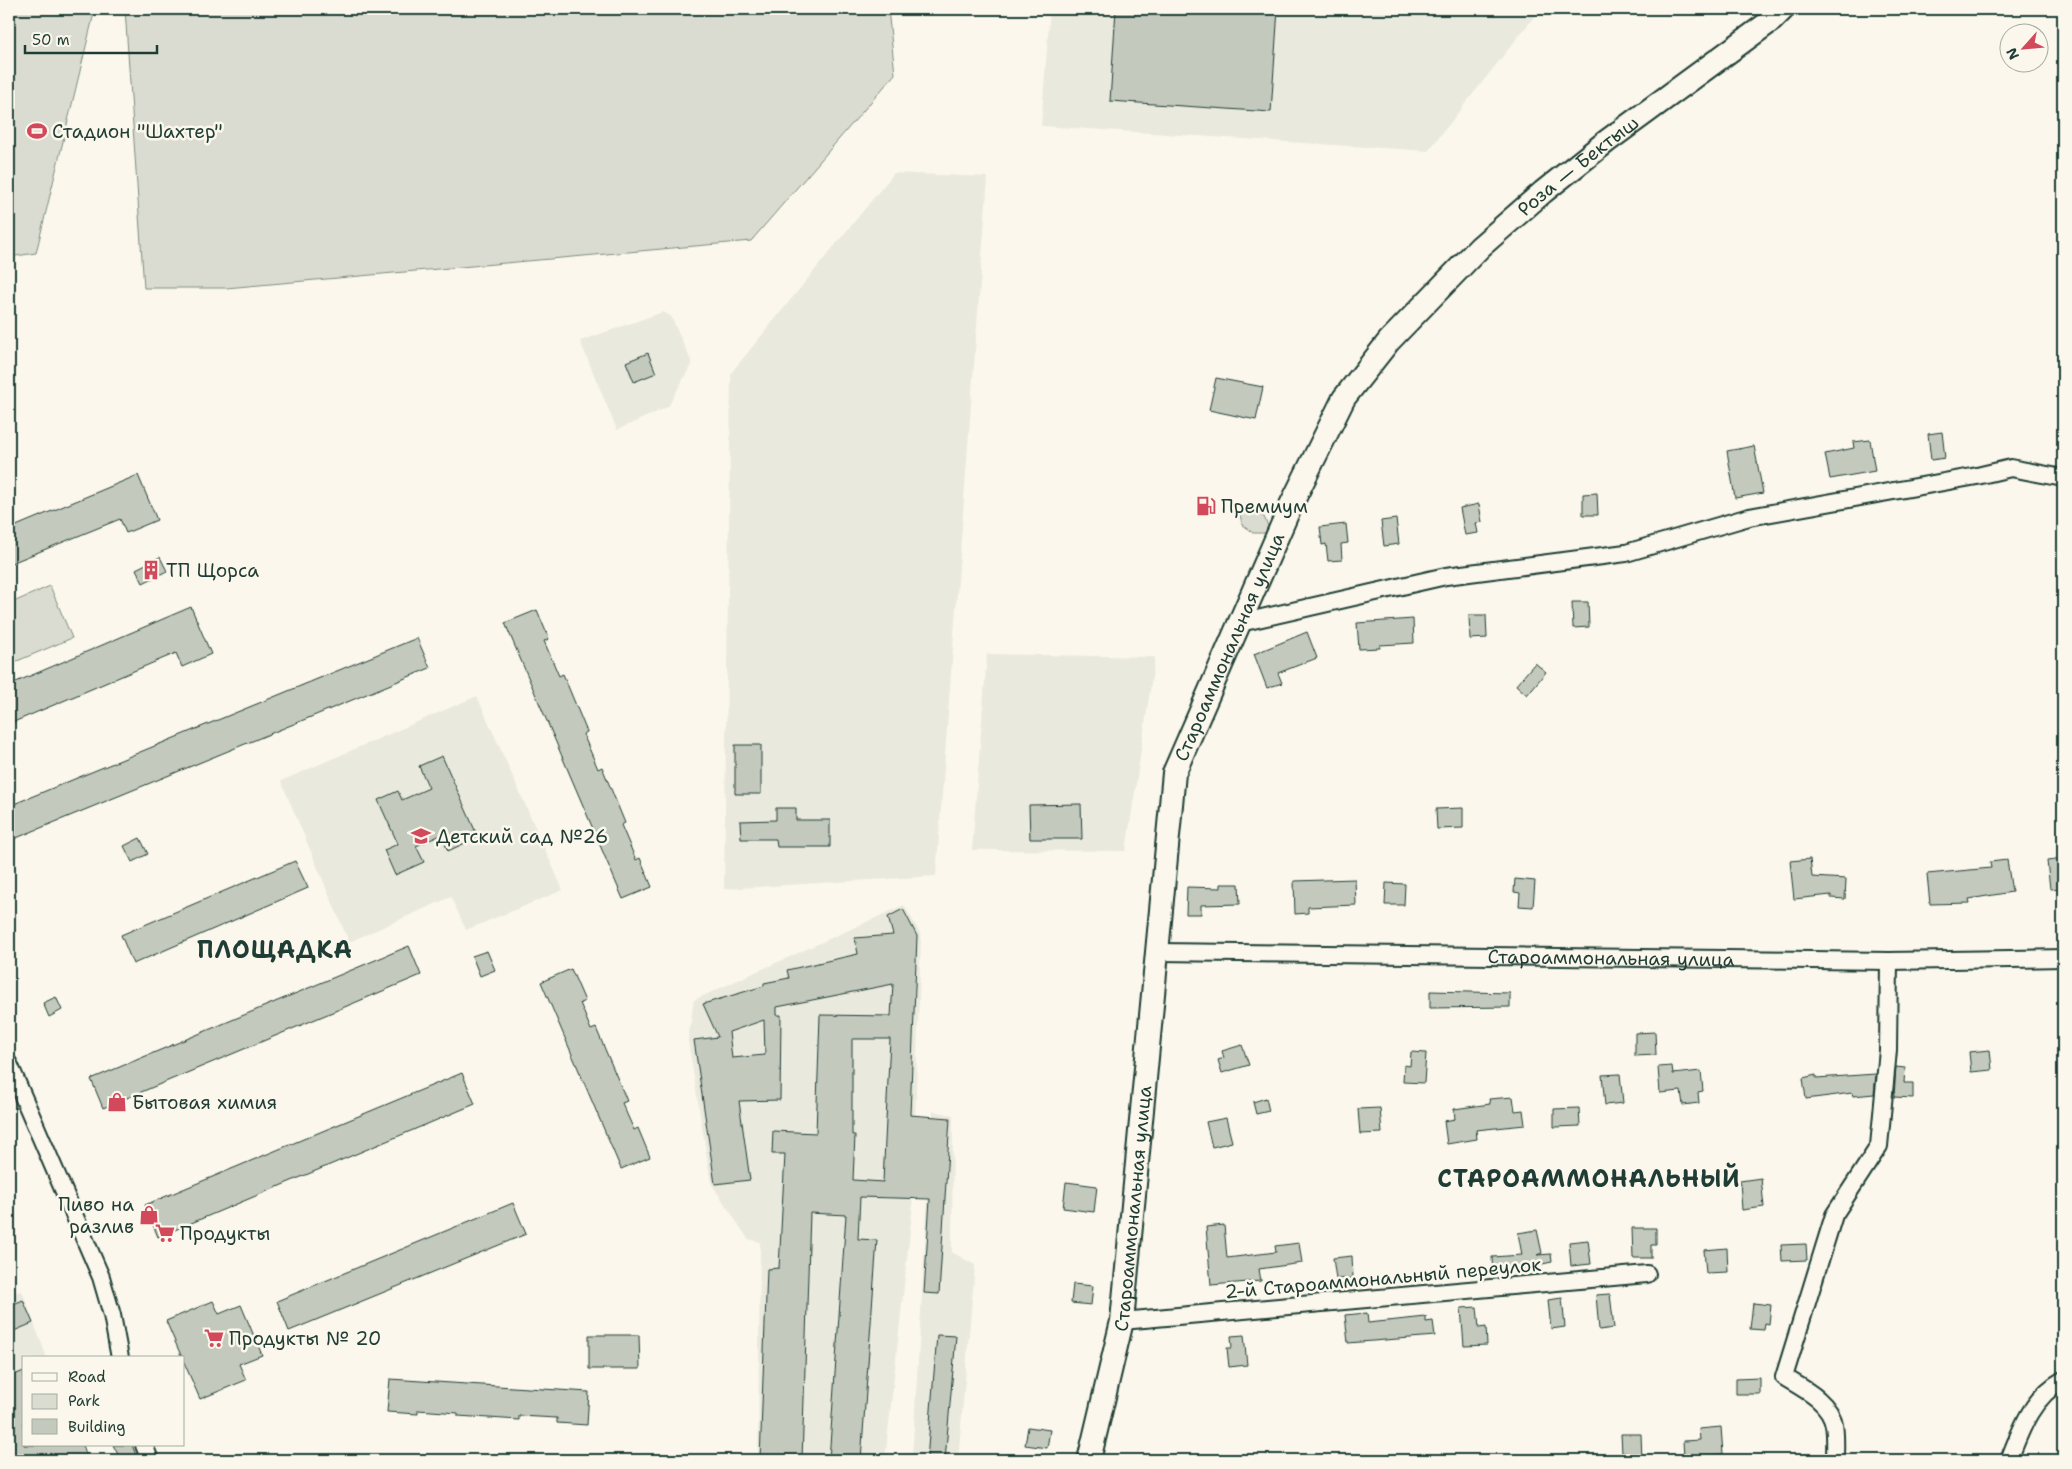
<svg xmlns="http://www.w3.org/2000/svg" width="2072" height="1469" font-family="'Shantell Sans',sans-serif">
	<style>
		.built { fill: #eae9de }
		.green { fill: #dbdcd1; stroke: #7d8c82 }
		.building { fill: #c4c9be; stroke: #1f3d34; fill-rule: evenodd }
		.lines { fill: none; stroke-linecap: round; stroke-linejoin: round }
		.street-casing { stroke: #1f3d34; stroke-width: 20 }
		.secondary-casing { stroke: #1f3d34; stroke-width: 26 }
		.street { stroke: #fbf7ec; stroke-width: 16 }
		.secondary { stroke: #fbf7ec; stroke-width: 22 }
		.labels { text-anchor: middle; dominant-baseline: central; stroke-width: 5; stroke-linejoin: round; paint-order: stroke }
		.poi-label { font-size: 19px; fill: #1f3d34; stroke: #fbf7ec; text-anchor: start }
		.street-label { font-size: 19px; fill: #1f3d34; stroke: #fbf7ec }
		.district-label { font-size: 24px; font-weight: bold; letter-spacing: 1px; fill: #1f3d34; stroke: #fbf7ec }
	</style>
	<rect width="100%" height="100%" fill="#fbf7ec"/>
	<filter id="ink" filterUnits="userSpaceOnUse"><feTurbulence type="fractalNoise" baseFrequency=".02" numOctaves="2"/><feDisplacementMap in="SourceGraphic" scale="10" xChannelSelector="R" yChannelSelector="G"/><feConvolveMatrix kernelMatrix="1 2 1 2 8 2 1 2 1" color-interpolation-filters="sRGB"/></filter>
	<g filter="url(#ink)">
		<path class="built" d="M1050,9H1540L1428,151L1041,126Z
			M894,173L988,177L936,876L724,889L731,373Z
			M663,312L671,316L692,363L668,407L617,430L580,341Z
			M987,654L1155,657L1126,851L972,850Z
			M477,696L563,890L466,930L451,897L349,942L281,781Z
			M904,905L921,935L912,1213L885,1460H758L760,1242L748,1239L711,1183L688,1040L694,1000Z
			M933,1111L953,1115L952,1252L975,1265L958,1460H912Z
			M22,1291L47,1358H24V1386L9,1391V1293Z"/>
		<path class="green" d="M9,9H95L36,253L9,257Z
			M125,9H888L895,74L751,241L226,288H144Z
			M1247,509L1264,517L1268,526L1265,533H1253L1242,525L1240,514Z
			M50,586L72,638L10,664L9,604Z"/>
		<path class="building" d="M1116,9H1278L1271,112L1110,101Z
			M648,353L656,373L634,382L626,362Z
			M1216,378L1263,387L1256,420L1209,410Z
			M1942,432L1945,458L1931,460L1928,434Z
			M1870,440L1875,471L1830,479L1825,454L1854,448L1853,442Z
			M1754,446L1763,493L1735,498L1727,451Z
			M138,475L157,520L126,533L120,519L9,564V529Z
			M1597,493L1598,515H1583V494Z
			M1479,504L1482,522L1476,523L1478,533L1465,535L1460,508Z
			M1396,519L1399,544L1384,546L1381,521Z
			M1346,524L1348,543L1341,544L1342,560L1328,561L1326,544L1322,545L1320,527Z
			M160,557L167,571L143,583L136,569Z
			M1572,602H1588L1589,627L1573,628Z
			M191,607L211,654L182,667L176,653L9,724V685Z
			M537,610L549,639L544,641L559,676L563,674L587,732L583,734L598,769L602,767L625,823L621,825L636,860L640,858L652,887L623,899L505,623Z
			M1469,615H1486L1487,638L1470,639Z
			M1413,619L1414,643L1380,645V648L1359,649L1357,623Z
			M1307,632L1317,658L1278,673L1282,683L1267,688L1254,654Z
			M417,638L430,668L9,841V806Z
			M1535,663L1546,672L1527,695L1516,685Z
			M735,745H761V794H735Z
			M442,756L478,837L448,851L441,835L416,846L424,862L395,875L384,850L398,844L378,800L398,791L402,800L429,788L419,766Z
			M1081,804L1082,839H1030L1029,805Z
			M776,808H796V820H830V847H777L776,839H741L740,821L776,820Z
			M1463,808V828L1437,829L1436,809Z
			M140,838L148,854L132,862L124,846Z
			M1810,859L1812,877L1846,879L1845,899L1831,898V895L1794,899L1790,861Z
			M2063,859V888L2050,889L2047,861Z
			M2007,860L2012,892L1969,899L1970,903L1930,904L1927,874L1991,868L1990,862Z
			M295,861L308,888L133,964L121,935Z
			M1355,879L1356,905L1308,907V913L1295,914L1294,881Z
			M1515,879L1535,881L1533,907L1519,906L1520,893L1514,892Z
			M1386,883L1405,884L1404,905H1385Z
			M1221,884H1239L1240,904L1201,905V914H1186L1187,887L1221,888Z
			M903,909L917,936L910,1115L950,1118L939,1294L924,1293L930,1199L860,1197L858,1239L877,1240L861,1460H829L846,1215L810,1213L802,1460H760L767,1269L779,1268L785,1154H772L773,1131L816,1133L820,1015L891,1016L893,984L777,1007V1015H781L780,1100L739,1101L750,1180L715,1184L694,1040L718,1037L703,1004L764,986V983L789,978L787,970L858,954L855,938L893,935L888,917ZM764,1020L765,1055L732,1058L729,1032ZM852,1039H890L883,1182L853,1180L855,1135H852Z
			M409,946L421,975L103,1108L91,1079Z
			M487,951L495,970L480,976L472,956Z
			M571,969L585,1001L580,1003L591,1030L596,1028L627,1101L622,1103L634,1130L638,1128L650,1157L621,1169L541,982Z
			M1430,991L1510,993V1007L1430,1008Z
			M56,997L62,1010L49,1017L43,1003Z
			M1655,1032L1656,1055L1635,1056V1033Z
			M1242,1045L1249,1065L1222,1073L1218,1060L1224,1058L1222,1051Z
			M1990,1050L1992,1070L1971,1072L1969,1052Z
			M1411,1052L1426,1053L1424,1083L1403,1082L1404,1065L1410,1066Z
			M1672,1066L1673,1074L1701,1071L1703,1091L1698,1092L1699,1103L1683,1105L1681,1091L1660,1093L1658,1067Z
			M1896,1067L1905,1068L1904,1083H1913V1098L1894,1097Z
			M462,1073L475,1104L158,1237L145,1205Z
			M1620,1074L1623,1103L1605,1105L1602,1075Z
			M1876,1074L1874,1094L1853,1096L1852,1093L1806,1099L1803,1078L1816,1075V1078Z
			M1513,1097L1515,1111L1523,1110L1525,1125L1476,1130L1477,1139L1447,1144L1444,1121L1455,1119L1454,1109L1490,1104L1489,1099Z
			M1266,1098L1269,1111L1256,1114L1253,1102Z
			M1380,1108L1382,1133L1360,1134L1358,1109Z
			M1579,1108L1580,1126L1554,1127V1109Z
			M1226,1118L1232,1142L1212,1147L1206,1122Z
			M1761,1178L1764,1207L1742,1210L1740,1181Z
			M1066,1182L1097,1186L1094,1212L1063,1208Z
			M513,1203L526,1234L289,1331L277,1301Z
			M1224,1225L1227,1258L1276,1252L1275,1246L1299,1243L1302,1263L1259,1269L1261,1281L1211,1285L1206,1227Z
			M1632,1228H1656V1245H1651V1258H1633Z
			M1537,1230L1542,1253L1537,1255L1551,1254L1552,1262L1493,1274L1492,1257L1522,1255L1518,1233Z
			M1588,1240L1591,1264L1571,1266L1569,1242Z
			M1806,1244L1807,1260L1782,1261L1781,1245Z
			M1727,1248L1728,1272L1706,1273L1704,1250Z
			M1352,1256L1353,1278L1336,1279L1333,1258Z
			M1073,1284L1093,1286L1091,1305L1071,1303Z
			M1610,1294L1614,1328L1599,1330L1596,1295Z
			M1562,1298L1565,1327L1551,1329L1548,1300Z
			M23,1300L33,1323L9,1333V1306Z
			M213,1301L219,1314L241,1305L262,1355L239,1364L246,1380L200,1399L166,1321Z
			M1753,1303L1771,1305L1769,1324L1765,1323L1764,1330L1750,1329Z
			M1477,1307L1479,1328L1486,1327L1487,1345L1464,1346L1461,1308Z
			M1367,1313L1368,1323L1426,1317V1322L1433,1321L1435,1336L1348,1343L1345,1315Z
			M589,1335H639L640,1369H589Z
			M937,1335L956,1336L945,1460H927Z
			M1244,1335L1247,1365L1229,1367L1227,1348H1232L1231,1336Z
			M24,1371V1445H83L88,1460H9V1377Z
			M1760,1378V1394H1736V1379Z
			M390,1379L589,1392L587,1425L557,1423V1418L519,1416V1420L458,1416V1413L418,1410V1414L387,1412Z
			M1028,1427L1050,1430L1047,1448L1025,1445Z
			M1721,1427L1723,1454L1684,1457L1683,1441L1700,1440L1699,1429Z
			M1621,1434H1641L1642,1460H1628V1453H1622Z
			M113,1445H132L136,1455L121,1460Z"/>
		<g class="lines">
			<defs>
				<g id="street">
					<path d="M1240,623L1446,576L1626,553L1749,517L1977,476L2011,468L2063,478"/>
					<path id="s1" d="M1159,952L1889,961L2063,958"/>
					<path d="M9,1064L101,1277L112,1315L120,1358"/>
					<path d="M1122,1321L1647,1274"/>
					<path d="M144,1445L150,1460"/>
					<path d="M1835,1460C1835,1449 1836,1436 1834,1425C1830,1401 1802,1388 1784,1377L1834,1215L1879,1146L1888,1050L1889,961"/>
					<path d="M2009,1460C2021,1429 2032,1397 2063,1380"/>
				</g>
				<g id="secondary">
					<path id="s2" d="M1089,1460L1122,1321L1174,773L1290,507L1344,398L1389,341L1480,247L1543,192L1607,141L1772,20L1783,9"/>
				</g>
			</defs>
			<use href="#street" class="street-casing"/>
			<use href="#secondary" class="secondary-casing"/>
			<use href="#street" class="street"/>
			<use href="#secondary" class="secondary"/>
		</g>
	</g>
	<defs>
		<symbol id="stadium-bare" viewBox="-9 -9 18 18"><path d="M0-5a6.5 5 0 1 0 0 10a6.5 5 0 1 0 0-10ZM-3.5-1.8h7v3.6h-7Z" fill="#d1495b" stroke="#fbf7ec" stroke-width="2.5" paint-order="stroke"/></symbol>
		<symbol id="fuel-bare" viewBox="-9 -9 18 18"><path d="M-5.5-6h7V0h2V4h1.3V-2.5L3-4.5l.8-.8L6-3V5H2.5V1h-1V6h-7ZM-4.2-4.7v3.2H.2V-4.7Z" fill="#d1495b" stroke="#fbf7ec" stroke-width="2.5" paint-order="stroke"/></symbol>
		<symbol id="building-bare" viewBox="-9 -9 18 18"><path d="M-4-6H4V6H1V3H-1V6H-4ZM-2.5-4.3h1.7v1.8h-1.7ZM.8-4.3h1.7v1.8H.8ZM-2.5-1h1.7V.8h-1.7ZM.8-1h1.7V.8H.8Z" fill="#d1495b" stroke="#fbf7ec" stroke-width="2.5" paint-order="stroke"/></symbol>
		<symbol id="school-bare" viewBox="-9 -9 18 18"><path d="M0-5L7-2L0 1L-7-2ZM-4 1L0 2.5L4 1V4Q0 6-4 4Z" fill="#d1495b" stroke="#fbf7ec" stroke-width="2.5" paint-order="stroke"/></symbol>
		<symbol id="shop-bare" viewBox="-9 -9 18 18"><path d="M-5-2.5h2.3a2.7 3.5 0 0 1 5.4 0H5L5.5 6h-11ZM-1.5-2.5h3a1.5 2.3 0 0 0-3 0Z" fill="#d1495b" stroke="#fbf7ec" stroke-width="2.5" paint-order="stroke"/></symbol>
		<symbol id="supermarket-bare" viewBox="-9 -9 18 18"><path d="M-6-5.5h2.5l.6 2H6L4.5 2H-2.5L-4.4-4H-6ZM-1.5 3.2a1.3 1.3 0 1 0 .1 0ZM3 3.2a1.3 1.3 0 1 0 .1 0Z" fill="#d1495b" stroke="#fbf7ec" stroke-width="2.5" paint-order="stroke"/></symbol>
	</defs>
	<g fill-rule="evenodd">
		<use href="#stadium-bare" x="23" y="117" width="28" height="28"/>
		<use href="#fuel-bare" x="1192" y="492" width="28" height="28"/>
		<use href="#building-bare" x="137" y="556" width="28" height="28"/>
		<use href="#school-bare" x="407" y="822" width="28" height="28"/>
		<use href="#shop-bare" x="103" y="1088" width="28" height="28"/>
		<use href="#shop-bare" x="135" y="1201" width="28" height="28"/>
		<use href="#supermarket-bare" x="151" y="1219" width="28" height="28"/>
		<use href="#supermarket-bare" x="200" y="1324" width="28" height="28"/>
	</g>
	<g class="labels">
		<g class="poi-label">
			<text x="52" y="131">Стадион "Шахтер"</text>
			<text x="1221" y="506">Премиум</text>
			<text x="166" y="570">ТП Щорса</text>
			<text x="436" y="836">Детский сад №26</text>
			<text x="132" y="1102">Бытовая химия</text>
			<text x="134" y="1204" text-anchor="end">Пиво на<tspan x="134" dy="22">разлив</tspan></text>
			<text x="180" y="1233">Продукты</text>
			<text x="229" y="1338">Продукты № 20</text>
		</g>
		<g class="street-label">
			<text stroke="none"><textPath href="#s2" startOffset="1436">Роза — Бектыш</textPath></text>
			<text stroke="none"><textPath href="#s2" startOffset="831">Староаммональная улица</textPath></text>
			<text stroke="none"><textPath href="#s1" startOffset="452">Староаммональная улица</textPath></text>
			<text stroke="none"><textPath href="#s2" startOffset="256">Староаммональная улица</textPath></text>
			<text transform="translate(1383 1278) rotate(-5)">2-й Староаммональный переулок</text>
		</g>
		<g class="district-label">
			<text x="275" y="950">ПЛОЩАДКА</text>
			<text x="1589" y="1179">СТАРОАММОНАЛЬНЫЙ</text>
		</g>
	</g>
	<rect width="2072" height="1469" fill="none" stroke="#fbf7ec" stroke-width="30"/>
	<rect x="15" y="15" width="2042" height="1439" fill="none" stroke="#1f3d34" stroke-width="2" filter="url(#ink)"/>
	<rect x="22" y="1356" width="162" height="90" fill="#fbf7ec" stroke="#a3ada2"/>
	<rect x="32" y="1373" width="25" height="8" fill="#fbf7ec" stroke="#a3ada2"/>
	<text x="68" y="1382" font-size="15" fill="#1f3d34">Road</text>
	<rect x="32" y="1394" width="25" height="15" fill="#dbdcd1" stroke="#a3ada2"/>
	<text x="68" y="1406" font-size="15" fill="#1f3d34">Park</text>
	<rect x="32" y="1419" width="25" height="15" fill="#c4c9be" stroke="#a3ada2"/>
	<text x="68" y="1432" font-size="15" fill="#1f3d34">Building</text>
	<g transform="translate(2024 48) rotate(243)"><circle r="24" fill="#fbf7ec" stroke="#a3ada2"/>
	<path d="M0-4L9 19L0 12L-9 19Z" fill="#d1495b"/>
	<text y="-8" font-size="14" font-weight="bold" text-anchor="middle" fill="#1f3d34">N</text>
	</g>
	<path d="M25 45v8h132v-8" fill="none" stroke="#1f3d34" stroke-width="2.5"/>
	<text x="32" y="45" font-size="15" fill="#1f3d34" stroke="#fbf7ec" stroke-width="4" paint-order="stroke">50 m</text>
</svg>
